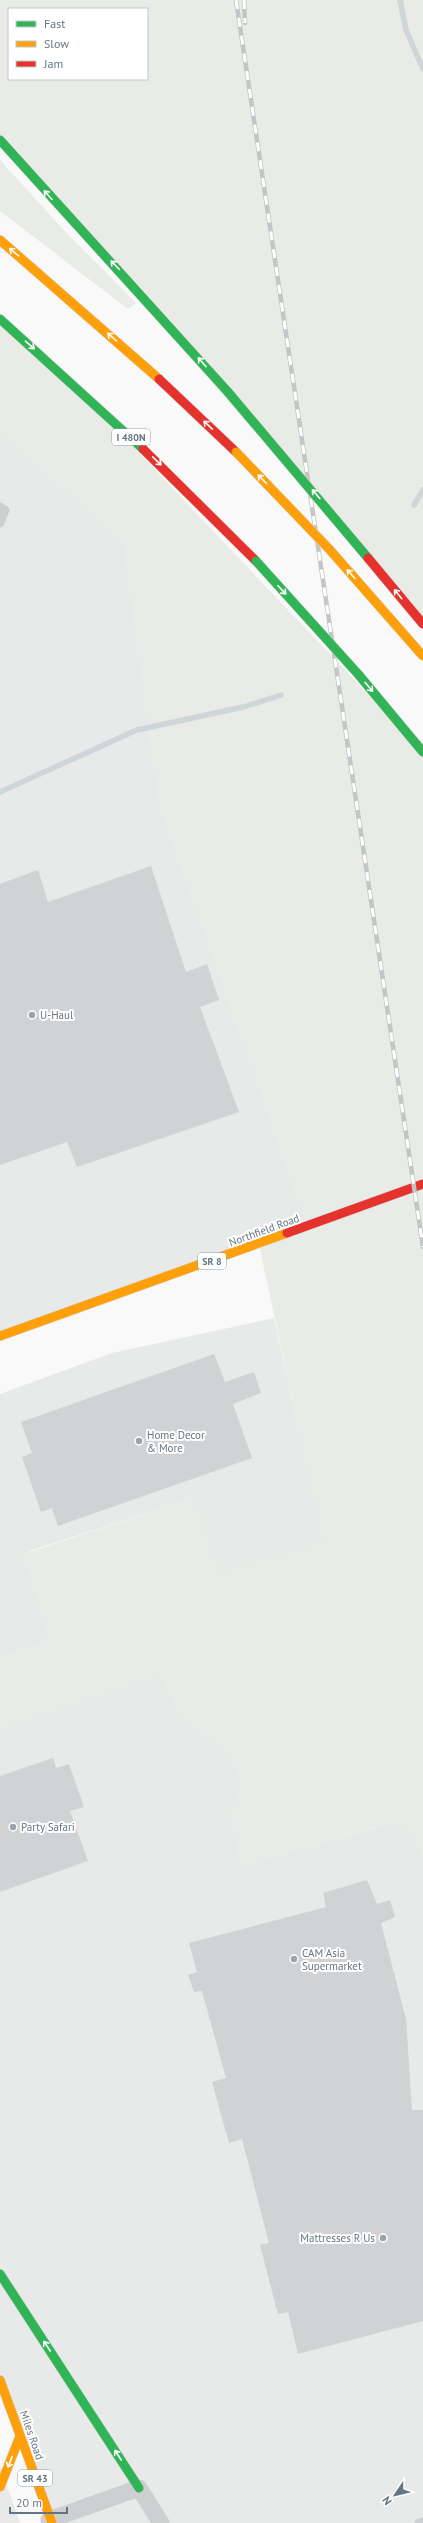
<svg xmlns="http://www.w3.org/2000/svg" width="423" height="2523" font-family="'PT Sans',sans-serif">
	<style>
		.built { fill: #e8e9e9 }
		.green { fill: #e8ebe6; fill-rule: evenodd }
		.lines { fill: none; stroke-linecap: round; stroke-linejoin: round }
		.stream { stroke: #ced6d9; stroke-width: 5.5 }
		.building { fill: #d0d2d3 }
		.fast-casing { stroke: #d5d6d7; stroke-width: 10 }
		.slow-casing { stroke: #d5d6d7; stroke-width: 10 }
		.jam-casing { stroke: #d5d6d7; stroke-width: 10 }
		.lane { stroke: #cecfd0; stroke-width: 9 }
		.street { stroke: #cecfd0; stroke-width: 17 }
		.fast { stroke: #30b455; stroke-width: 9 }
		.slow { stroke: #ff9f0a; stroke-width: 9 }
		.jam { stroke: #e5322d; stroke-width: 9 }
		.rail-casing { stroke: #c3c5c6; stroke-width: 4.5 }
		.rail { stroke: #fff; stroke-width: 3; stroke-dasharray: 9; stroke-linecap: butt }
		.fast-bridge-casing { stroke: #d5d6d6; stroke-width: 10; stroke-linecap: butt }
		.slow-bridge-casing { stroke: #d5d6d6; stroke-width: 10; stroke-linecap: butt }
		.jam-bridge-casing { stroke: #d5d6d6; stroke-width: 10; stroke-linecap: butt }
		.fast-bridge { stroke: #30b455; stroke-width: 9 }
		.slow-bridge { stroke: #ff9f0a; stroke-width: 9 }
		.jam-bridge { stroke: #e5322d; stroke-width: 9 }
		.oneway { stroke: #fff }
		.poi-dot { fill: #99a4ac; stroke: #fff; stroke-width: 1.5 }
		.labels { text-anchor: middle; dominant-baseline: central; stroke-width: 4; stroke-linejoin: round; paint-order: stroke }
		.shield { fill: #fff; stroke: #939fa8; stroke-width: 1 }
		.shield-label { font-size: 10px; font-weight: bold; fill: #657683 }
		.poi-label { font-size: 11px; fill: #657683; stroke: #fff; text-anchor: start }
		.street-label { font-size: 11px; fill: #657683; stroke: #fff }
	</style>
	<rect width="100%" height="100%" fill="#f9f9f9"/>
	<path class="built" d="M0,431L124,541L160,805L308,1226L0,1336Z
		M274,1318L324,1541L218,1575L193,1498L33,1550L24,1554L51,1641L0,1658V1394L112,1353Z
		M161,1674L172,1698L188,1723L209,1737L232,1757L243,1784L233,1812L240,1865L394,1822L419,1843L423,1860V2523H46L0,2387V1727Z
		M0,2466L20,2523H0Z"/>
	<path class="green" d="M0,0H423V624L0,140ZM9,9H147V79H9Z
		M0,160L59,225L136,303L128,309L0,211Z
		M0,319L67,377L423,752V1860L419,1843L393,1822L240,1865L233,1812L243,1784L232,1757L209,1737L188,1723L172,1698L161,1674L0,1727V1658L51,1641L24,1554L193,1498L218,1574L323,1541L259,1245L308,1226L160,805L124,541L0,431Z"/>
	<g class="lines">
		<path class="stream" d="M400,0L406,30L423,69
			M414,505L423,490
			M0,792L137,730L243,707L281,695"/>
	</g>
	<path class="building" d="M151,866L186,972L207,964L219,1000L200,1007L239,1112L77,1167L67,1142L0,1165V884L38,870L48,902Z
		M214,1354L225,1382L254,1372L261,1393L233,1404L252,1458L58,1526L52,1508L41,1512L22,1457L32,1453L21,1422Z
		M53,1758L56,1768L69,1764L84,1807L70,1811L88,1861L0,1892V1776Z
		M367,1880L377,1904L390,1900L395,1917L381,1923L406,2019L412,2110H423V2321L298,2354L288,2312L278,2314L260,2245L269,2243L242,2139L229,2143L212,2082L226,2078L202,1991L194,1992L188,1975L197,1972L189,1943L326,1907L323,1893Z"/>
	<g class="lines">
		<defs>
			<path id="fast" d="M0,140L228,392
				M0,319L143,449
				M0,2274L139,2488"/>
			<path id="slow" d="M0,240L159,379
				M0,1336L287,1233
				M0,2380L52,2523
				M0,2487L20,2436"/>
			<path id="jam" d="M159,379L236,452
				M143,449L256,561
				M287,1233L423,1184"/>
		</defs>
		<use href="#fast" class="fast-casing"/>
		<use href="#slow" class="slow-casing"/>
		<use href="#jam" class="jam-casing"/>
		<path class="lane" d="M0,507L5,510L0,523
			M419,2523L423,2522"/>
		<path class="street" d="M49,2520L139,2488L161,2523"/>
		<use href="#fast" class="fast"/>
		<use href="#slow" class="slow"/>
		<use href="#jam" class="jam"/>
		<defs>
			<path id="rail" d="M236,0L423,1247
				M244,0L245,23"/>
		</defs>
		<use href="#rail" class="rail-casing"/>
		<use href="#rail" class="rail"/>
		<defs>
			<path id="fast-bridge" d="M228,392L368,558
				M256,561L358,674L423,752"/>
			<path id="slow-bridge" d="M236,452L330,550L423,656"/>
			<path id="jam-bridge" d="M368,558L423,624"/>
		</defs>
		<use href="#fast-bridge" class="fast-bridge-casing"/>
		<use href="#slow-bridge" class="slow-bridge-casing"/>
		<use href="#jam-bridge" class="jam-bridge-casing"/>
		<use href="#fast-bridge" class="fast-bridge"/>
		<use href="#slow-bridge" class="slow-bridge"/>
		<use href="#jam-bridge" class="jam-bridge"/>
	</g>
	<defs><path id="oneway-shaft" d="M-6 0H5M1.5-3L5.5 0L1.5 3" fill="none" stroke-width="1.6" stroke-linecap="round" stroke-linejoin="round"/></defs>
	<g class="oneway">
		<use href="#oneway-shaft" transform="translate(48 195) rotate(-132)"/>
		<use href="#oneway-shaft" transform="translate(14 252) rotate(-140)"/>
		<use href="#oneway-shaft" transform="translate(115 265) rotate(-134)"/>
		<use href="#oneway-shaft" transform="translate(112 337) rotate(-138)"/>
		<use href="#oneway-shaft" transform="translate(30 345) rotate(41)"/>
		<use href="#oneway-shaft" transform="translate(202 362) rotate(-131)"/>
		<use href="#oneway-shaft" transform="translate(208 425) rotate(-136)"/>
		<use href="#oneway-shaft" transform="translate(157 461) rotate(44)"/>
		<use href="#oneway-shaft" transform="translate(262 479) rotate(-134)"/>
		<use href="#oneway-shaft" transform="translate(316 494) rotate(-130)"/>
		<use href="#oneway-shaft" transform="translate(351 574) rotate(-132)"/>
		<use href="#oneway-shaft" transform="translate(282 590) rotate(47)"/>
		<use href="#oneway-shaft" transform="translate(398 594) rotate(-129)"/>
		<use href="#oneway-shaft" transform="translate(369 687) rotate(50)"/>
		<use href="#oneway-shaft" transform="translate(47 2346) rotate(-123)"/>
		<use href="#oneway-shaft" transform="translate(118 2455) rotate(-123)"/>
		<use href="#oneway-shaft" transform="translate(10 2462) rotate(111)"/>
	</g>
	<g class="poi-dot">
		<circle cx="32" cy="1015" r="4"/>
		<circle cx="139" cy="1441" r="4"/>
		<circle cx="13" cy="1827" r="4"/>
		<circle cx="294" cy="1959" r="4"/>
		<circle cx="383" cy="2238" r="4"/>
	</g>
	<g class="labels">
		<g class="shield">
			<rect x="112" y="429" width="38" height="16" rx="3"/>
			<rect x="198" y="1253" width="28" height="16" rx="3"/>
			<rect x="18" y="2470" width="34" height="16" rx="3"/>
		</g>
		<g class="shield-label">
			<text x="131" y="437">I 480N</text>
			<text x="212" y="1261">SR 8</text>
			<text x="35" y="2478">SR 43</text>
		</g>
		<g class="poi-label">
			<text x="40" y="1015">U-Haul</text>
			<text x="147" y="1435">Home Decor<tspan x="147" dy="13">&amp; More</tspan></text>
			<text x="21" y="1827">Party Safari</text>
			<text x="302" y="1953">CAM Asia<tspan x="302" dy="13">Supermarket</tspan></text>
			<text x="375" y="2238" text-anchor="end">Mattresses R Us</text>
		</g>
		<g class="street-label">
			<text transform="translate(264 1230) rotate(-20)">Northfield Road</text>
			<text transform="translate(32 2435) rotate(71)">Miles Road</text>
		</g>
	</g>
	<rect x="8" y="8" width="140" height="72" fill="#ffffff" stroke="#c1c8cd"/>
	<rect x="16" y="21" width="20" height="6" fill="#30b455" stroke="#c1c8cd"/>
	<text x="44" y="28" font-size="12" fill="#657683">Fast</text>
	<rect x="16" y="41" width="20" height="6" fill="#ff9f0a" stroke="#c1c8cd"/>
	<text x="44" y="48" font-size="12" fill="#657683">Slow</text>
	<rect x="16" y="61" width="20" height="6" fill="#e5322d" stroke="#c1c8cd"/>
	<text x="44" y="68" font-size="12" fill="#657683">Jam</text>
	<g transform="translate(395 2495) rotate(235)" stroke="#ffffff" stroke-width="3" paint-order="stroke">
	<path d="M0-3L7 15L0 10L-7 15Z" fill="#657683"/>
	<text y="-6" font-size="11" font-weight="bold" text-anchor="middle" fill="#657683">N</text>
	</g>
	<path d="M10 2507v6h57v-6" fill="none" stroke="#657683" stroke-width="2"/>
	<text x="16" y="2507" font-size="12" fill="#657683" stroke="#ffffff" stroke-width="3" paint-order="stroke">20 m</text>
</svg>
